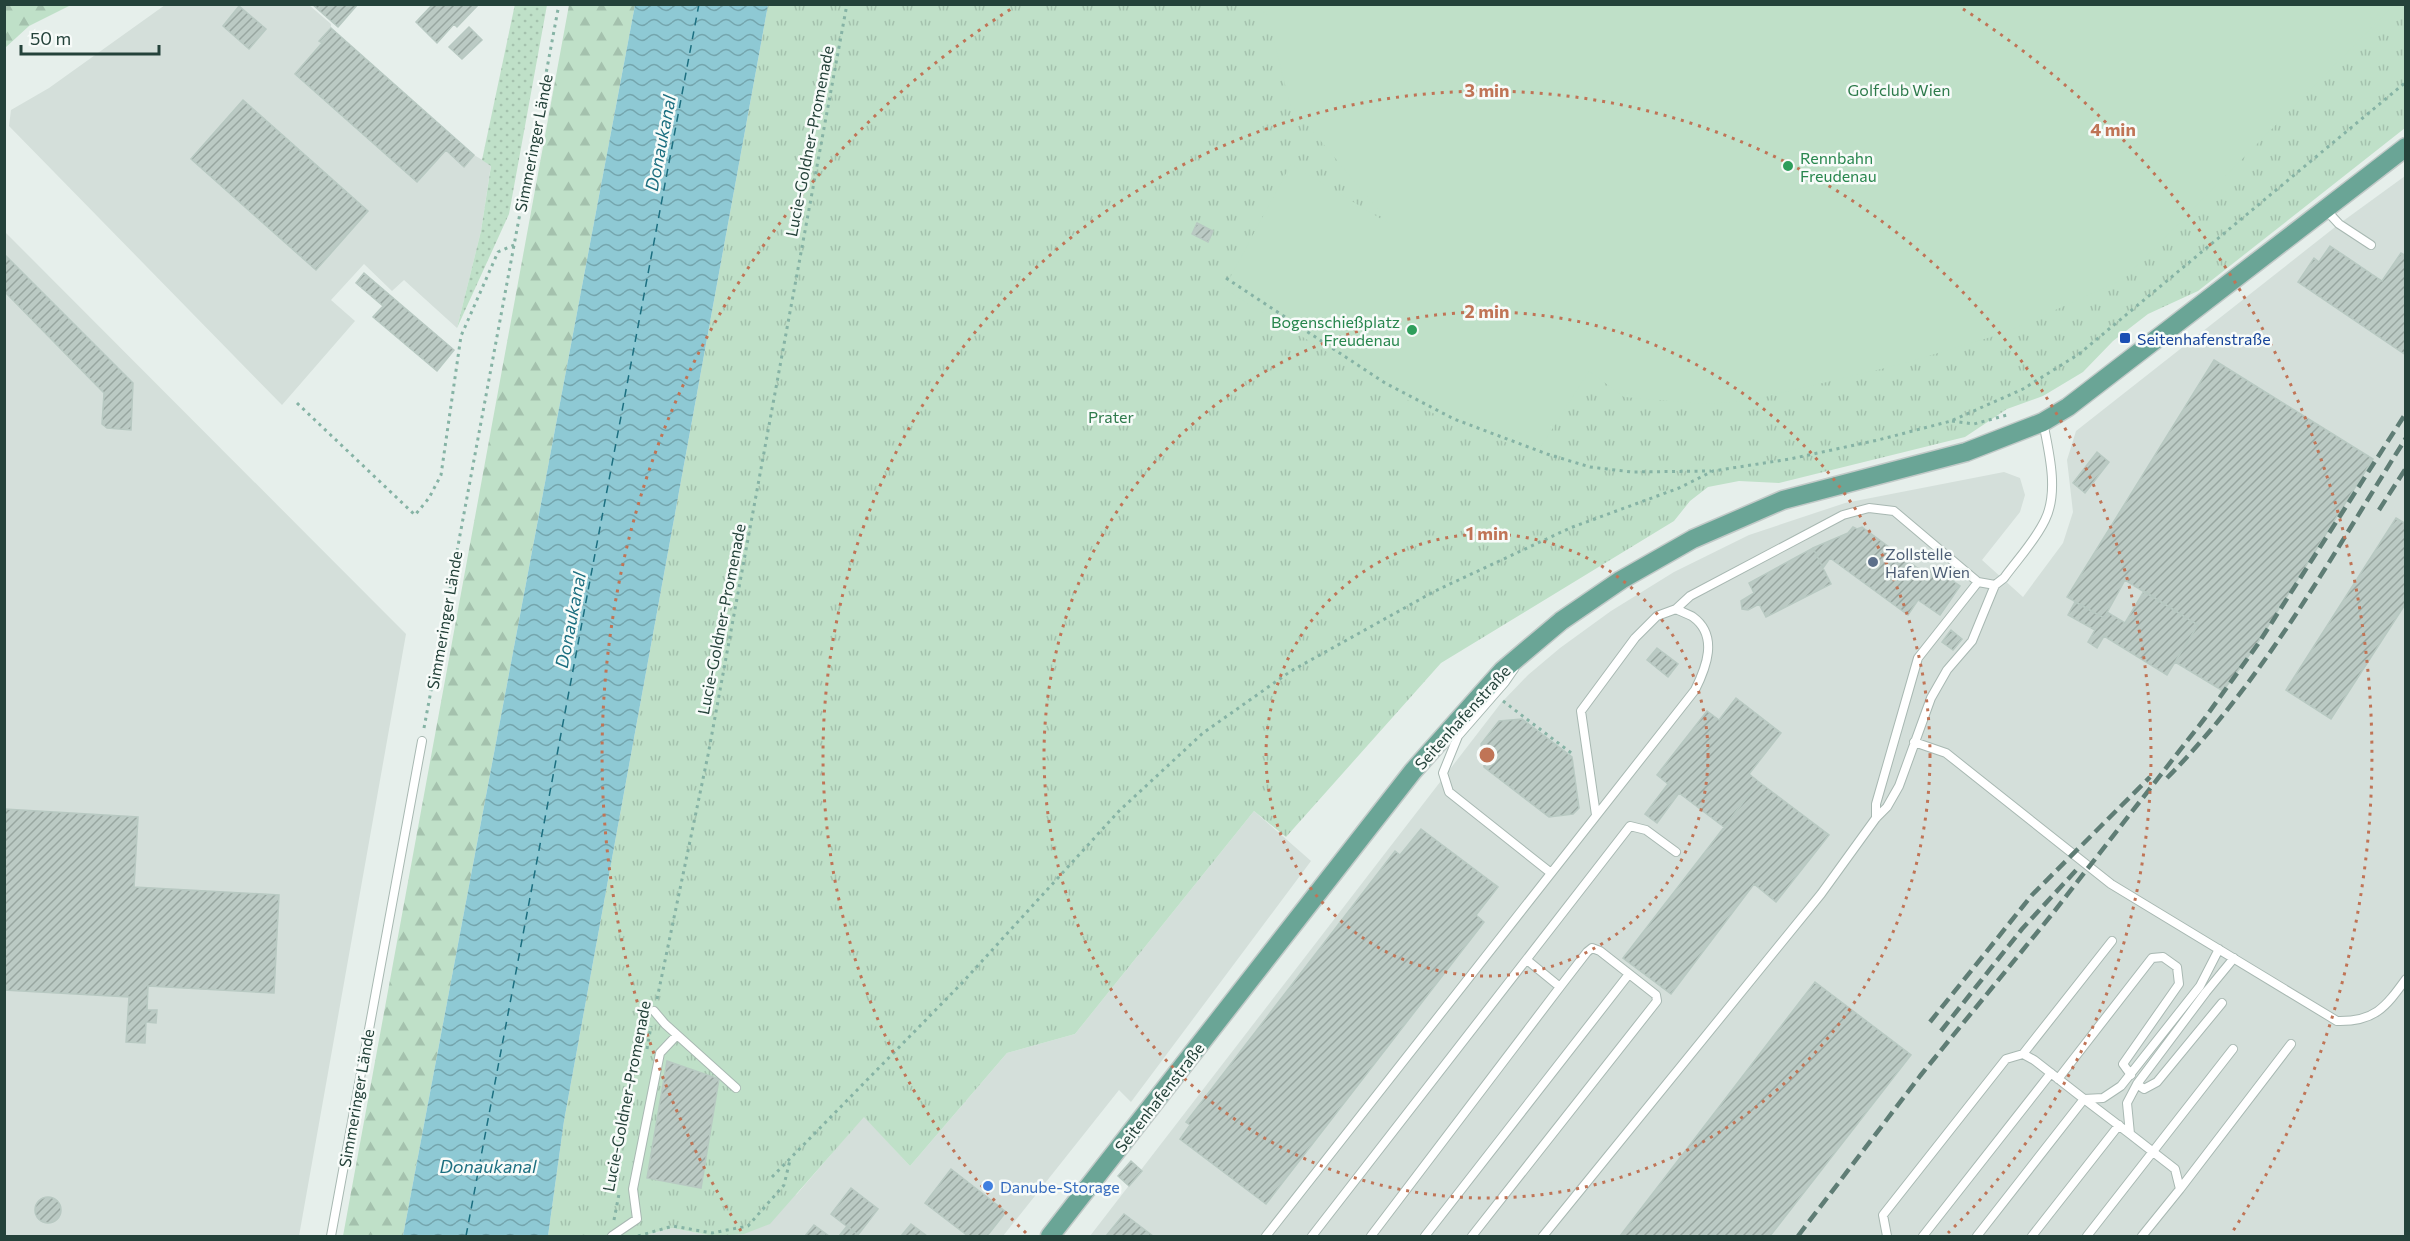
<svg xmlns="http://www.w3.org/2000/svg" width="2410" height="1241" font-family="Commissioner,sans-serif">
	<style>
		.built { fill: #d4dfda }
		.grass { fill: url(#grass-dots) }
		.forest { fill: url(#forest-firs) }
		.park { fill: url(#park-tufts) }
		.pitch { fill: #bfe0c8 }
		.water { fill: url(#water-waves) }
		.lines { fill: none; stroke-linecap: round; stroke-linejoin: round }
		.ferry { stroke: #1c6f80; stroke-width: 1.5; stroke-dasharray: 8 6; stroke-linecap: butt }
		.building { fill: url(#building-hatch); stroke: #b8c9c2; stroke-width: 1.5 }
		.lane-casing { stroke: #a8b8b2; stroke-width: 10 }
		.primary-casing { stroke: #c2cac8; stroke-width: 21 }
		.path { stroke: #86b3a5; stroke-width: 3; stroke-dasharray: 3 4.5; stroke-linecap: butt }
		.lane { stroke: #fff; stroke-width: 8 }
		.primary { stroke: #6aa596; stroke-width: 18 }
		.rail { stroke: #5f7d75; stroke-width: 4.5; stroke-dasharray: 12 6; stroke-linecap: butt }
		.ring { fill: none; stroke: #c07456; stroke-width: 3; stroke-dasharray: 3 6 }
		.leisure-dot { fill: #2e9e5b; stroke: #f7fbf9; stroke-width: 2 }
		.transit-dot { fill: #1a4fb4; stroke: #f7fbf9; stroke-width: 2 }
		.service-dot { fill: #5c6f8a; stroke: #f7fbf9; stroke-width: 2 }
		.shop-dot { fill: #3f7fe0; stroke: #f7fbf9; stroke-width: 2 }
		.labels { text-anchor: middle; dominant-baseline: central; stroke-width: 5; stroke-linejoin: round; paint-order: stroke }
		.park-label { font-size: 16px; fill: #2d7a4b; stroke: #f7fbf9 }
		.street-label { font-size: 16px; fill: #24423a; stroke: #f7fbf9 }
		.leisure-label { font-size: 16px; fill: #27864d; stroke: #f7fbf9; text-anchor: start }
		.transit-label { font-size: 16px; fill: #164399; stroke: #f7fbf9; text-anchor: start }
		.service-label { font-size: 16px; fill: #4e5e75; stroke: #f7fbf9; text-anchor: start }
		.shop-label { font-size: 16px; fill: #366cbe; stroke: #f7fbf9; text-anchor: start }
		.water-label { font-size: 18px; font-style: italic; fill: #1c6f80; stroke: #f7fbf9 }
		.centre { fill: #c07456; stroke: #f7fbf9; stroke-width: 3 }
		.ring-label { font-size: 18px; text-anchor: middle; font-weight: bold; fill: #c07456; stroke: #f7fbf9; stroke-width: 5; stroke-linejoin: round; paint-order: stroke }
	</style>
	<defs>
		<pattern id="grass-dots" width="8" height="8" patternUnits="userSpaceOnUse" patternTransform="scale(1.5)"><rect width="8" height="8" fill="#bfe0c8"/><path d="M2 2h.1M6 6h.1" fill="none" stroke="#a4c1ad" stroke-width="1.8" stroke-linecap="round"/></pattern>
		<pattern id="forest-firs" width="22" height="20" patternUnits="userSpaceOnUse" patternTransform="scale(1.5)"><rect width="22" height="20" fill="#bfe0c8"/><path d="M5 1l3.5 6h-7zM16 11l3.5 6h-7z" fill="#a4c1ad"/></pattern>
		<pattern id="park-tufts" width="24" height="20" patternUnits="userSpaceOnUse" patternTransform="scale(1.5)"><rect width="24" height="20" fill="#bfe0c8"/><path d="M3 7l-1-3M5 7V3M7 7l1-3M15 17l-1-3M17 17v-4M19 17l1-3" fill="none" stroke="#a4c1ad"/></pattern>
		<pattern id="water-waves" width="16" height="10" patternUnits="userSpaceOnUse" patternTransform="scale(1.5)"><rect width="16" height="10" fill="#8ec9d4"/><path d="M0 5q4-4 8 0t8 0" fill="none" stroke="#74a5ad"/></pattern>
		<pattern id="building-hatch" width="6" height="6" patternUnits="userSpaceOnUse" patternTransform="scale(1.5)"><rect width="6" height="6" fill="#bbcac4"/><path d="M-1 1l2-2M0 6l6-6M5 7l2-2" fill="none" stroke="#98a6a0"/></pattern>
	</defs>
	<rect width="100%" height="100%" fill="#e6efeb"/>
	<path class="built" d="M165,5H309L331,24V28L474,155L491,165L481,231L457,328L404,280L392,291L364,264L331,300L355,321L282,405L9,126L11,110L49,88Z
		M2405,176V1236H1090L1501,703L1528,675L1560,648L1611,611L1674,572L1749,535L1845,503L2004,472L2020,478L2025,495L2020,512L1982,560L2023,597L2063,543L2073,512L2067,460L2076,431L2339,224Z
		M4,231L406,634L299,1236H5Z
		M1254,811L1311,861L1131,1102L1119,1090L1003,1236H642L672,1228L713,1236L797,1194L864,1116L910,1166L1007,1053L1075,1034Z"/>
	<path class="grass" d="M515,4L547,5L509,214L457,328L481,231L491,166L482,160Z"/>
	<path class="forest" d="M5,4H71V5L29,26L5,48Z
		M569,5H635L403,1236H343Z"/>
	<path class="park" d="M768,5H2405V128L2198,291L2148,314L2113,341L2083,372L2043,396L2007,409L1965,437L1779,483L1739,481L1708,487L1690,501L1674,521L1441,663L1286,837L1254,811L1075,1034L1007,1053L910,1166L864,1117L770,1224L744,1234L713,1236L672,1228L642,1236H548L564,1121Z"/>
	<path class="pitch" d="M1257,5H2394L2124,279L2004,333L1902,364L1748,401L1703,404L1624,397L1589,371L1537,453L1454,424L1396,394L1224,289L1291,164L1391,225L1290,104L1268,17Z"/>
	<path class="water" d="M635,5H768L564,1121L548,1236H403Z"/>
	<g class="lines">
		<path class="ferry" d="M466,1236L699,4"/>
	</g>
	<path class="building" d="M312,4H358L338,27Z
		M433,4H479L457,27L454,24L437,43L416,22Z
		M239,6L266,29L249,49L223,26Z
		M469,27L482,40L462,59L449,47Z
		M331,28L474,155L464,167L446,150L417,182L295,74L322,43L319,41Z
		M243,100L368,211L316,270L191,159Z
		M1197,223L1213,231L1208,242L1192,234Z
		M2330,246L2382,281L2401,253L2406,256V355L2298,282L2314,258L2319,262Z
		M4,254L133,383L131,430L107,428L102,424L104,393L4,291Z
		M364,273L454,350L437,371L373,317L383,306L356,283Z
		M2214,360L2373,459L2253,650L2223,691L2175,662L2198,625L2125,580L2104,618L2067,597Z
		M2097,452L2109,462L2085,493L2073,483Z
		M2396,518L2406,524V603L2331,719L2286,690Z
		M1853,527L1857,529L1862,527L1927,575L1930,571L1938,576L1940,572L1960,586L1940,615L1918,600L1908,615L1830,558L1823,568L1813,548L1848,533Z
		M1813,548L1831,584L1766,617L1759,604L1748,610L1742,609L1741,601L1754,593L1749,583Z
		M2144,591L2198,625L2167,675L2104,636L2097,648L2088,642L2095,630L2068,615L2075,602L2104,618L2107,612L2125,623Z
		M1951,630L1962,639L1953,650L1942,642Z
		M1657,648L1678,664L1668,677L1647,660Z
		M1736,698L1781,733L1749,774L1759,782L1724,827L1679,793L1657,823L1645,814L1668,784L1657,775L1707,711L1719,720Z
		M1522,719L1572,757L1579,808L1573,814L1549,817L1484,767L1481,744L1499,721Z
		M1759,782L1829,835L1776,902L1754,884L1671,994L1623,958Z
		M4,809L138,817L134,887L279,895L274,993L148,986L147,1010H157L156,1023L146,1022L145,1043L126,1042L129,997L4,990Z
		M1421,829L1498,887L1476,915L1484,922L1266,1204L1180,1139L1190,1125L1186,1122L1395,851L1400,855Z
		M1815,982L1911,1055L1770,1236H1620Z
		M667,1061L719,1079L701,1188L647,1178Z
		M1131,1161L1142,1171L1129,1186L1118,1176Z
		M951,1169L1006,1212L987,1236H968L925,1203Z
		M851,1188L878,1209L858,1235L831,1214Z
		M35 1210a13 13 0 1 1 26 0a13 13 0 1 1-26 0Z
		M1124,1214L1153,1236H1106Z
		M911,1224L927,1236H901Z
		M814,1225L829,1236H805Z
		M847,1226L858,1235V1236H839Z"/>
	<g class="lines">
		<defs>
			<path id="lane" d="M2326,210L2339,224L2371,245
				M1514,669L1505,682L1458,736L1443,773L1449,792L1551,873
				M1914,742L1946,753L2111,884L2337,1021C2374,1022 2385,1008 2406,979
				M1596,815L1581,711L1635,638L1657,616L1676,609
				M1876,818V804L1918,658L1978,582
				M654,1011L665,1024L736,1088
				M2023,1054L2112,941
				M2058,1079L2152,958L2163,957L2177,967L2179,984L2123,1064L2131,1075
				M2137,1084L2144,1089L2157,1082L2222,1003
				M2180,1189L2291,1044
				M331,1236L422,741
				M612,1236L637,1219L633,1189L660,1053L677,1035
				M1266,1236L1695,690C1706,668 1719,636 1693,617C1689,614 1681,612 1676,609L1690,596L1843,515L1869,508L1894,511L1978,582L1995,585
				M1312,1236L1630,826L1646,830L1676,852
				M1371,1236L1560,987
				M1425,1236L1629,974
				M1472,1236L1657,1001L1656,995L1600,951L1592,948L1587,952L1560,987L1527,960
				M1543,1236L1821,894L1876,818L1887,807L1899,786L1931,698L1947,670L1972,641L1995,585L2004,578C2017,560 2035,541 2045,520C2059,492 2049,452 2043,422
				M1887,1236L1883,1215L2006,1059L2023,1054L2034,1060L2084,1099L2103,1098L2121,1086L2200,986L2219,949
				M1923,1236L2051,1073
				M1977,1236L2084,1099L2130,1134
				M2032,1236L2119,1125
				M2087,1236L2233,1049
				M2142,1236L2180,1189L2175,1169L2130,1134L2127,1103L2137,1084L2206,992L2234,958"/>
			<path id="primary" d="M1050,1236L1413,771L1503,670L1561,621L1621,580L1693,539L1783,500L1966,452L2043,422L2068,407L2406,147"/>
		</defs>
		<use href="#lane" class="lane-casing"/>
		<use href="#primary" class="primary-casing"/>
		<path class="path" d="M1226,278L1385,383L1454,419L1547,454L1590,467L1632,472L1711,471
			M297,403L415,515L429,498L441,475L461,336L498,252L514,245
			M1952,421L1974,424L2007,415
			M1503,701L1574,755
			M424,728L559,4
			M657,999L708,755L847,4
			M647,1049L651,1026
			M772,1177L962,983L1119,811L1203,733L1291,671L1435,591L1570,528L1679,488L1713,471L1790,459L1878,440L1951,421L2023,389L2079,354L2406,82
			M614,1220L619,1194
			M638,1236L673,1226L712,1233L748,1226L784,1185L790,1160"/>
		<use href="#lane" class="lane"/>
		<use href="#primary" class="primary"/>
		<path class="rail" d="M2379,510L2406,468
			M2167,778C2265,679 2332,555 2406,438
			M1930,1022L2032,895L2150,777
			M1941,1031L2022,929L2080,866
			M1798,1236L1920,1076L2053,913L2205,718L2258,644L2406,413"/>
	</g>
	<g class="ring">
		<circle cx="1487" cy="755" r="221"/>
		<circle cx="1487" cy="755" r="443"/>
		<path d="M1026 1233A664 664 0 1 1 1948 1233"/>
		<path d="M741 1231A885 885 0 0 1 1011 9M1963 9A885 885 0 0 1 2233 1231"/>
	</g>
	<g class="leisure-dot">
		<circle cx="1788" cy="166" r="6"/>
		<circle cx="1412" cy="330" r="6"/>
	</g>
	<rect class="transit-dot" x="2119" y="332" width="12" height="12" rx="3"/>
	<circle class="service-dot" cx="1873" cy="562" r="6"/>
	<circle class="shop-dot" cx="988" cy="1186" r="6"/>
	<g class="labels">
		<g class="park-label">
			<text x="1899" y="89">Golfclub Wien</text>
			<text x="1111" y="416">Prater</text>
		</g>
		<g class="street-label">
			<text transform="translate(809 141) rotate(-79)">Lucie-Goldner-Promenade</text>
			<text transform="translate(533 143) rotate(-79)">Simmeringer Lände</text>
			<text transform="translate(721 619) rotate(-79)">Lucie-Goldner-Promenade</text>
			<text transform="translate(444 620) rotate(-80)">Simmeringer Lände</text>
			<text transform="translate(1462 717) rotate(-48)">Seitenhafenstraße</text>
			<text transform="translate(626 1096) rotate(-79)">Lucie-Goldner-Promenade</text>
			<text transform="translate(1159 1097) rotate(-52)">Seitenhafenstraße</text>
			<text transform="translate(356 1098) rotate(-80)">Simmeringer Lände</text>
		</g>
		<g class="leisure-label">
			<text x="1800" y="157">Rennbahn<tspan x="1800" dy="18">Freudenau</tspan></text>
			<text x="1400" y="321" text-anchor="end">Bogenschießplatz<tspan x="1400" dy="18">Freudenau</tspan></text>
		</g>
		<g class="transit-label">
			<text x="2137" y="338">Seitenhafenstraße</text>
		</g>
		<g class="service-label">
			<text x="1885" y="553">Zollstelle<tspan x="1885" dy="18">Hafen Wien</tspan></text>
		</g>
		<g class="shop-label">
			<text x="1000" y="1186">Danube-Storage</text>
		</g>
		<g class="water-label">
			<text transform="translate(660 143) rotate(-79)">Donaukanal</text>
			<text transform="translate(570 620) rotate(-79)">Donaukanal</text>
			<text x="488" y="1166">Donaukanal</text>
		</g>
	</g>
	<circle cx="1487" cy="755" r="9" class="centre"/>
	<g class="ring-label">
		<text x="1487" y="97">3 min</text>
		<text x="2113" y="136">4 min</text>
		<text x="1487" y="318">2 min</text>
		<text x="1487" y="540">1 min</text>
	</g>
	<rect width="2410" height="1241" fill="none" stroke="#24423a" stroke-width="12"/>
	<path d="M21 45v9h138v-9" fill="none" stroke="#24423a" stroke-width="3"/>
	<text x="30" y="45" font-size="18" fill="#24423a" stroke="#f7fbf9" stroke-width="4.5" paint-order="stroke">50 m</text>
</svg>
